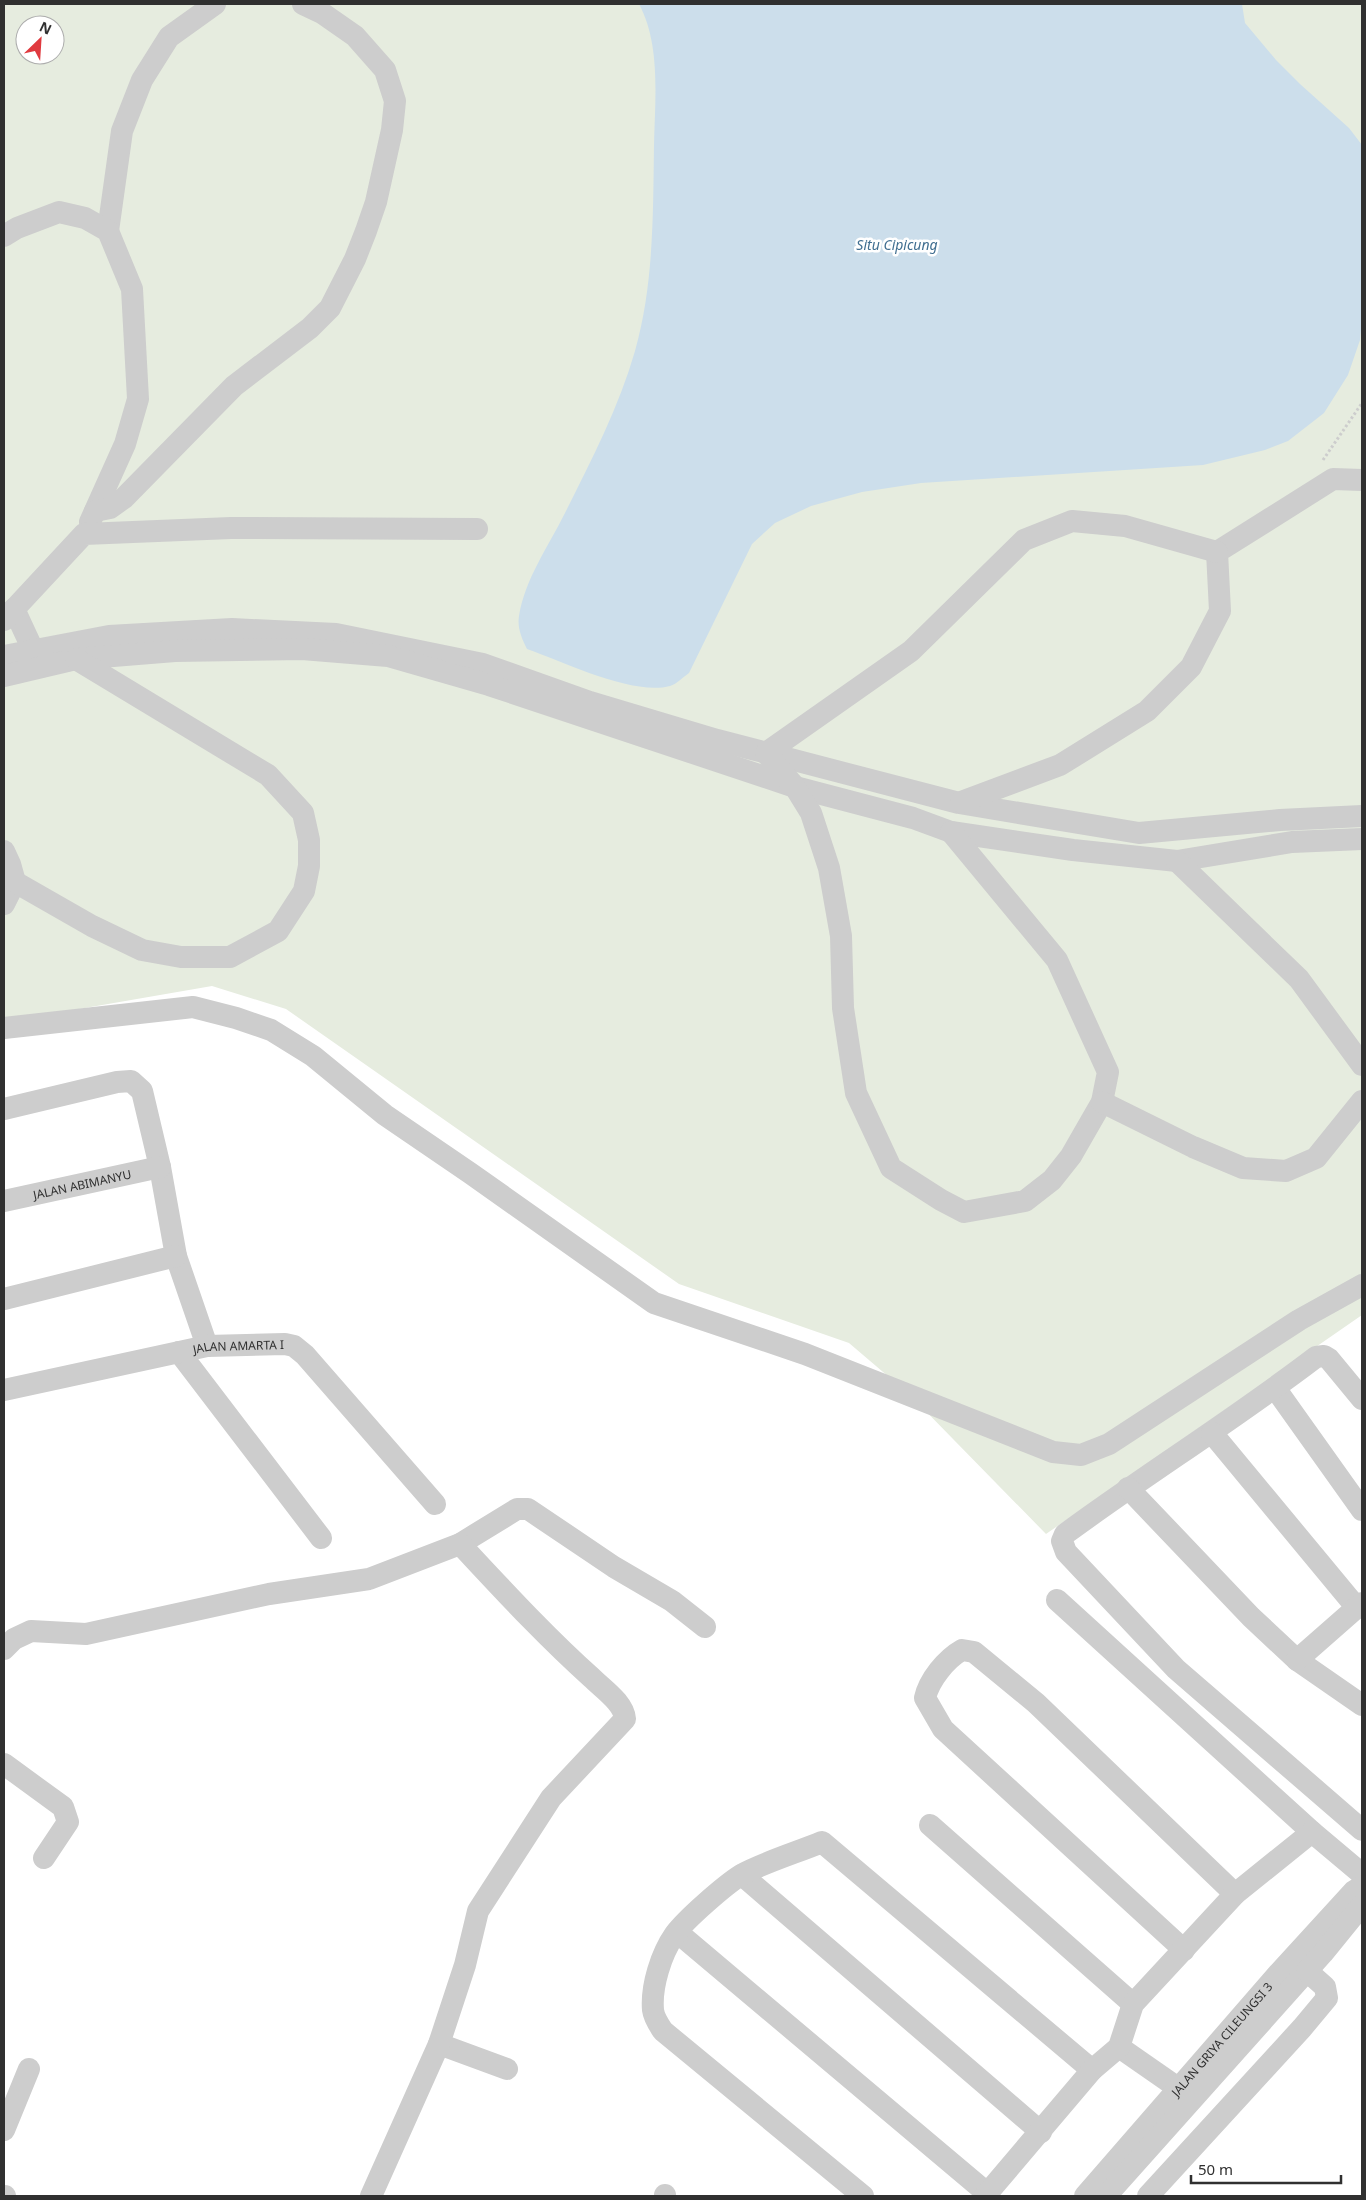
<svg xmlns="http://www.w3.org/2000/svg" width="1366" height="2200" font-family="'Noto Sans',sans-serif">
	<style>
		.green { fill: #e6ecdf; fill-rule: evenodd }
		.water { fill: #ccdeeb }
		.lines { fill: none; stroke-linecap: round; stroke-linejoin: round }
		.path { stroke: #cdcdcd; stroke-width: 3; stroke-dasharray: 2.5 2.5; stroke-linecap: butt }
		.minor { stroke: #cdcdcd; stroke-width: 22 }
		.labels { text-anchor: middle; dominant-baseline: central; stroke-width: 5; stroke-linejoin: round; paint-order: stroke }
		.street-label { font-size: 12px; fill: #303030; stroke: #fff }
		.water-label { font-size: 14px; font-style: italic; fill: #406e90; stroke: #fff }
	</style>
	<rect width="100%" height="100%" fill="#fff"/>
	<path class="green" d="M4,4H1362V1315L1046,1534L910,1395L849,1343L679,1284L286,1009L212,986L4,1022ZM25,25H55V55H25Z"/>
	<path class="water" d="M639,4H1242L1245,23L1276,60L1300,84L1349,128L1362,145V318L1360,340L1348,375L1324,413L1288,441L1265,450L1203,465L921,483L862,492L811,506L775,523L752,544L689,673C683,677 677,684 670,686C633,696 564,662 527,649C522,639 517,628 519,616C525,579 548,547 565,513C591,461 619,407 635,351C654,284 653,213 654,145C655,99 661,45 639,4Z"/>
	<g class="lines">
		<path class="path" d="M1323,460L1362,403"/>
		<g class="minor">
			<path d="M108,231L122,131L142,80L169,37L215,4"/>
			<path d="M4,236L17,228L59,212L85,218L108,231L132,289L138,399L125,444L90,522"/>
			<path d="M95,511L110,508L124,498L234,386L310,328L330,308L355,259L366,231L376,202L392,130L395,101L385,70L355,36L322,13L303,4"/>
			<path d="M14,609L33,650"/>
			<path d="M4,620L84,534L231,528L477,529"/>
			<path d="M4,656L109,636L232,629L336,634L483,664L590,702L717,740L959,803L1139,833L1280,820L1362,816"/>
			<path d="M4,676L76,659L175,651L302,649L388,656L489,685L795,787L913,818L951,832L1073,850L1177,861L1292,842L1362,839"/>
			<path d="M961,802L1060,765L1147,711L1191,667L1220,611L1217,552L1333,479L1362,480"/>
			<path d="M951,832L1057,960L1108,1072L1102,1102L1071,1156L1052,1180L1025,1201L964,1212L941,1200L891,1168L856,1093L843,1008L841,936L829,868L811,813L795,787L766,753L911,651L1024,540L1072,521L1125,526L1217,552"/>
			<path d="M4,851L10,864L15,882L4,904"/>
			<path d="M1177,861L1299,979L1362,1065"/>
			<path d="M15,882L92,926L142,950L181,957H230L278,931L304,891L309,866V840L303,813L268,775L76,659"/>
			<path d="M4,1028L193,1007L236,1018L271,1030L313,1056L385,1115L470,1173L654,1303L805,1354L1053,1452L1081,1455L1109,1444L1299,1320L1362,1285"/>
			<path d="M1102,1102L1193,1147L1243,1168L1286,1171L1316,1158L1362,1101"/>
			<path d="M4,1109L117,1082L131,1081L142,1091L160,1167L176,1256L207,1346"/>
			<path id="s1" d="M4,1201L160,1167"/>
			<path d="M4,1299L176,1256"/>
			<path d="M179,1352L321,1538"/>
			<path d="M1275,1388L1362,1510"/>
			<path id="s2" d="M4,1390L207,1346L285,1344L294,1346L305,1355L435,1504"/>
			<path d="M1362,1399L1329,1359L1324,1356L1316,1357C1235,1419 1148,1473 1065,1534L1062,1541L1066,1552L1176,1669L1362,1830"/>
			<path d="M1212,1433L1357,1608"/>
			<path d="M1128,1488L1251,1617L1297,1660L1362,1705"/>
			<path d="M1057,1600L1312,1832L1362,1874"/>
			<path d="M4,1649L14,1639L31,1631L86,1634L269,1594L369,1579L460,1544L517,1509H528L614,1567L672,1601L705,1627"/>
			<path d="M1297,1660L1362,1603"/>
			<path d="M4,1764L63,1807L68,1822L44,1858"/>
			<path d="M930,1825L1133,2004"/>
			<path d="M742,1875L1041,2132"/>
			<path d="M677,1932L988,2194"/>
			<path d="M1184,1950L943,1729L925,1698C929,1680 946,1659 962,1650L974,1652L1036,1703L1235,1894"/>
			<path d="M439,2044L507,2069"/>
			<path d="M1119,2047L1178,2088"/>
			<path d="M4,2130L29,2069"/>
			<path d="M4,2196H5"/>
			<path d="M371,2196L439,2044L465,1965L478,1911L551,1798L625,1719C624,1703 603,1689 592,1678C545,1636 503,1590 460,1544"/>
			<path d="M665,2196V2195"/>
			<path d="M863,2196L663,2031C659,2025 654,2018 653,2010C651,1986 661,1954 675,1934C686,1919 725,1885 741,1875C762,1863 798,1852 822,1842L1092,2070"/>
			<path d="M985,2196L1092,2070L1119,2047L1133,2004L1235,1894L1312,1832"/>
			<path id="s3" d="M1085,2196L1278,1974L1354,1891L1362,1886"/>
			<path d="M1106,2196L1323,1953L1362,1905"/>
			<path d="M1148,2196L1302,2028L1327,1998L1325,1987L1307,1971"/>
		</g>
	</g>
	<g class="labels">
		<g class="street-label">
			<text stroke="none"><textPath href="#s1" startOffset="80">JALAN ABIMANYU</textPath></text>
			<text stroke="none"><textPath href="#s2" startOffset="239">JALAN AMARTA I</textPath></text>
			<text stroke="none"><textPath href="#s3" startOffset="208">JALAN GRIYA CILEUNGSI 3</textPath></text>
		</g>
		<g class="water-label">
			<text x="897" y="244">Situ Cipicung</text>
		</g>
	</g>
	<rect width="1366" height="2200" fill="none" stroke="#303030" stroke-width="10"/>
	<g transform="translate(40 40) rotate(25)"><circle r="24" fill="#ffffff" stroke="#acacac"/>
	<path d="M0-4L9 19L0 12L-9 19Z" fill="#e03a3f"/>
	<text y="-8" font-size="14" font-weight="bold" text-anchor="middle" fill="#303030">N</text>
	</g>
	<path d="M1191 2175v8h150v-8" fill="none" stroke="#303030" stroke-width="2.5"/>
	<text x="1198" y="2175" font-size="15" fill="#303030" stroke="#ffffff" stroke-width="4" paint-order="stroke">50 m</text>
</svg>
